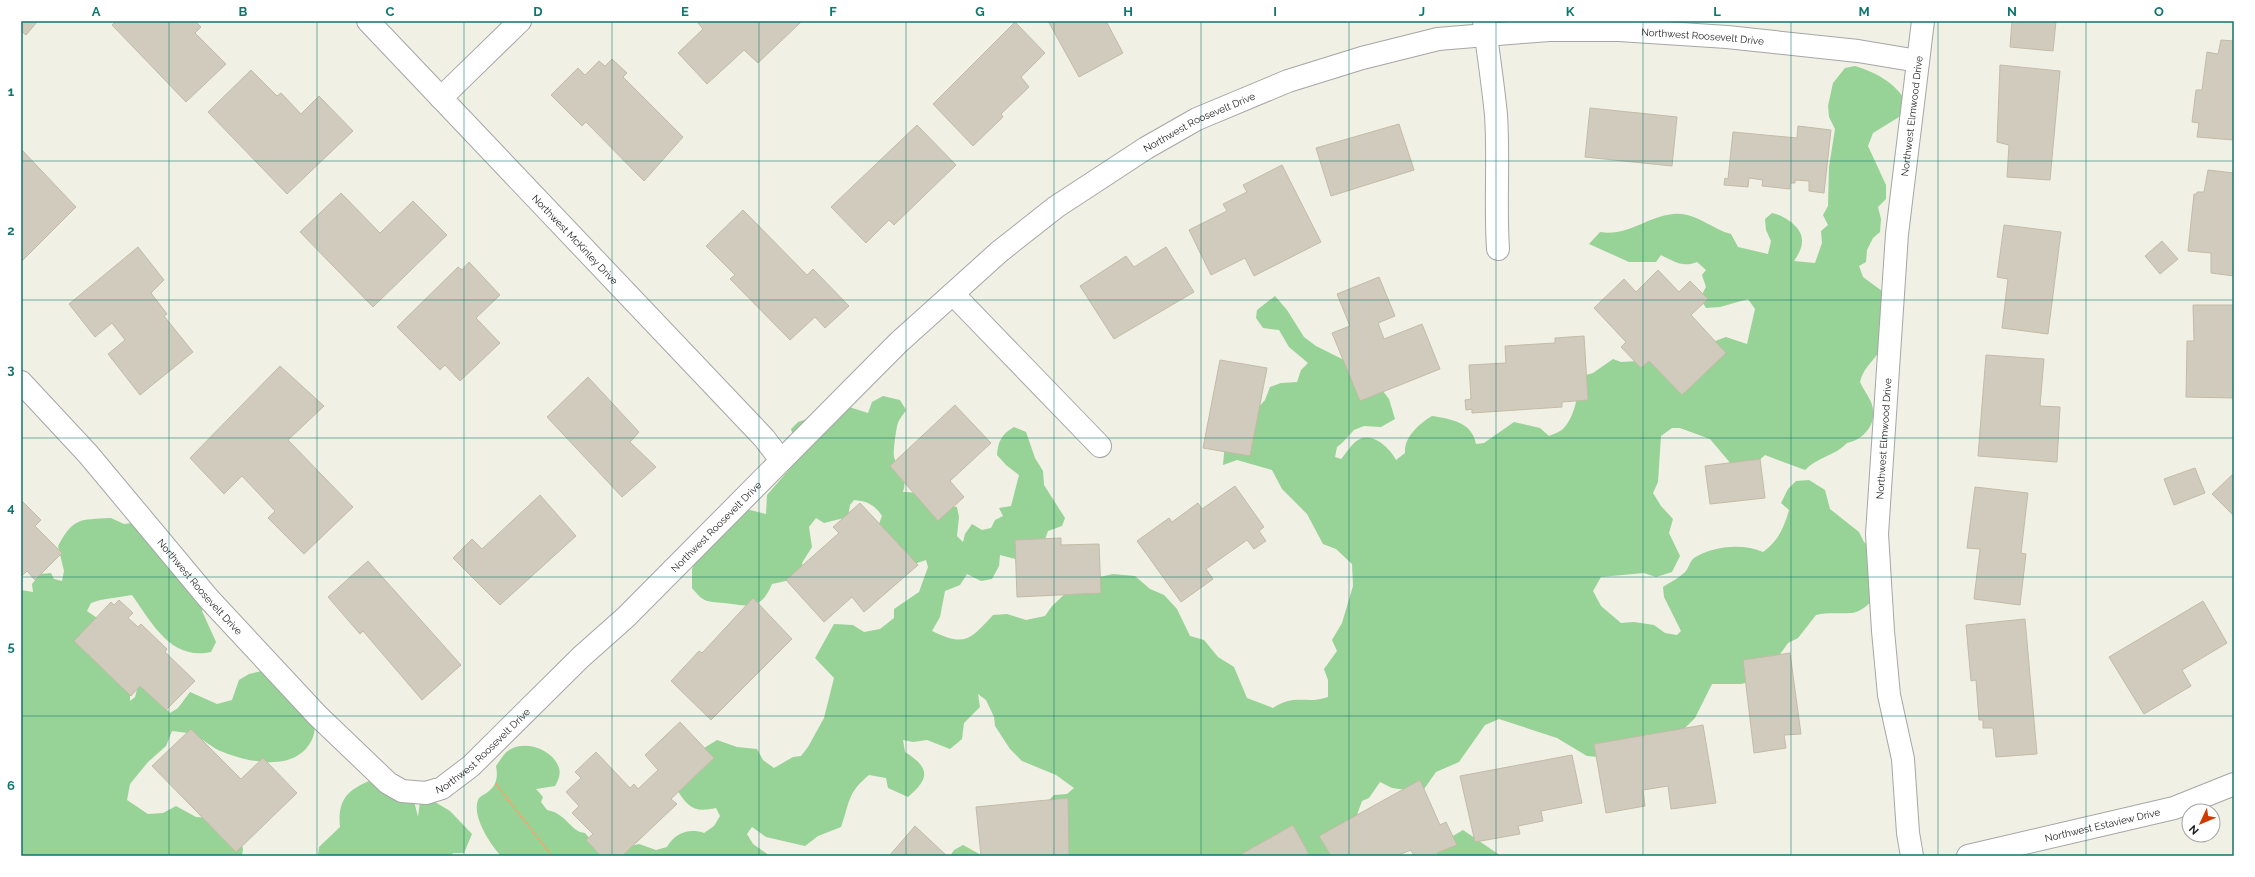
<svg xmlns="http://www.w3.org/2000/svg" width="2255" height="877" font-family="Raleway,sans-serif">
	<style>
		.forest { fill: #97d296 }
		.building { fill: #d0cbbd; stroke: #c3bba6 }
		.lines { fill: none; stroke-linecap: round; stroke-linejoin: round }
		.street-casing { stroke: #a6a6a6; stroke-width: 24 }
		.path { stroke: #ffa167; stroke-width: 2.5; stroke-dasharray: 2 2; stroke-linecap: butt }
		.street { stroke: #fff; stroke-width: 22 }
		.grid { fill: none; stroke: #0f766e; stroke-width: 1; stroke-opacity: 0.55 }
		.labels { text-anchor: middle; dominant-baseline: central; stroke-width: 3; stroke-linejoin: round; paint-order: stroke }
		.street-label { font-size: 10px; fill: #1f1f1f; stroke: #fff }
		.neatline { fill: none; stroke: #0f766e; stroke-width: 1.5 }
		.grid-label { font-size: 13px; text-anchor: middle; font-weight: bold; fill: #0f766e }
	</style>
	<rect width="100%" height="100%" fill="#f0f0e4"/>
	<path class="forest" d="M1855,66C1875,72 1896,83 1907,103L1899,117L1873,133L1868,146L1886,185V199L1878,207L1881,219L1880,232L1873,238L1867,250L1866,262L1859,266L1863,277L1882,291C1884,310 1888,340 1876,356C1869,365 1863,370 1860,382C1863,389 1868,395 1871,402C1879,422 1865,439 1847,443C1835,456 1817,457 1805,470L1765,455L1753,466L1732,465L1710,439L1680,428H1672L1661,436L1658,482L1653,493L1661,506L1673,519L1669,533L1680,556L1672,572L1656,577L1644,573L1601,577L1593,591L1601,606L1621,623L1634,622L1654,625L1665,633L1677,635L1681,631L1664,597L1663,587C1669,583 1682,576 1686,571C1689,567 1690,561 1694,558C1712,546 1743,543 1763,552C1778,541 1784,528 1789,510L1781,503L1788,489L1796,481L1809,480L1825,490L1830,509L1859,532L1864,542L1883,560L1885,586C1876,596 1865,612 1851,613C1839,614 1828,612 1816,615L1798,638L1788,643L1773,664L1757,680L1741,684H1712L1695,718L1678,735L1622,759L1587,756L1557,738L1499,719L1485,725L1459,762L1436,772L1422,792L1392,788L1380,782L1369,798L1362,801L1342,856H995L1054,795L1067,794L1074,788L1056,775L1022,761L1010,749L995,726L994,717L986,700L978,694L980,707L964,723L962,739L950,749L927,740L913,742L903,740L905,752C929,767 931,778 908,797L888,788L886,778L869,775C847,793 850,802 841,827L818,836L805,846L766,837L752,827L747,834L753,844L770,856H501C490,844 470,814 479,798C482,795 486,794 489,791C497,785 498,775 496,766C501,759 505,751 513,748C529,741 554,751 559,768C561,774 558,781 555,786L536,789L543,797L541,802L547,810C568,814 570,832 585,833L595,845L626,847L639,844L656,850L667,847C675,833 689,828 704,833L714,826L720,816L716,808C694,813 688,807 677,790L701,750L717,740L737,747L757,749L763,760L774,768L793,757L801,756L808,747L824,718L834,678L815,658L834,624L853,625L864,632L880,629L894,618V609L919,592L928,567L926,560L911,565L877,529L882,516C875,505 867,501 854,500L850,505L848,517L824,523L816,518L809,527L812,547L802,563L805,574L795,579L772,584C761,611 748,606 724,603C706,601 704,603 692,588V569L697,558L746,509L766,514L767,495L794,464L798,453L791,429L798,422L846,406L868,413L872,402L883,396L900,400L906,410C904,414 899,419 898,423C896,428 893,453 894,457C899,472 908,475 903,492C923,491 938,505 957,507L959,517L957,536L963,542L965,534L972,524L982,530L991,528L995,520L1003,516L999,508L1011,506L1019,475L1006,465L997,455C998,441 1002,434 1014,427L1026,432L1035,458L1043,471L1044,485L1065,518L1062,526L1048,531L1043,545L1023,561L1000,555L999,566L992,579L981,581L967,574L960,585L945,591L940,617L932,631C965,647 970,640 993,615L1007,614L1026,620L1045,616L1052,606L1067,592L1091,579L1113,574L1135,576L1150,589L1164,595L1177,609L1190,636L1204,640L1218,657L1234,667L1247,698L1273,708C1296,693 1305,705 1328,697V680L1324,669L1337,651L1332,640L1342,623L1353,586L1352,564L1336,549L1323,544L1307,514L1282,489L1272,470L1237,460L1223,465L1225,443L1265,400L1270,387L1281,383L1297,382L1301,370L1308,363L1289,347L1279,330L1263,328L1256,318L1257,310L1275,296L1287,310L1304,337L1316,346L1350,363L1379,386L1389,399L1395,419L1381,427L1364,426L1354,430L1342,443L1337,447L1335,457L1341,459C1346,454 1351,444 1358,440C1372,431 1390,448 1396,460L1405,453C1404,437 1419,424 1432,416C1451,419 1472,422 1476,444L1484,443L1514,422L1540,428L1549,436C1553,434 1560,432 1563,429C1575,417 1579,392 1579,377L1593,373L1613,359L1621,362L1637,361L1710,343L1726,337L1747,344L1755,309L1748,299L1720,307L1706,308L1700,298L1706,287L1702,275L1706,270L1697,262C1683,268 1673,261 1661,255L1656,262H1629L1589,244L1600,232C1627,237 1646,217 1673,214C1694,211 1712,229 1731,234L1738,247L1768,254L1771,241L1766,230L1765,219L1772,213C1783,215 1803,227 1802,241C1802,249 1798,255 1794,261L1815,263L1822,243L1821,231L1828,225L1823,215L1828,206L1829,167L1835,129L1829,117L1828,106L1833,83L1845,68Z
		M111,518L124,524L140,522L205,600L202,611L216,642L211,652C171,661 152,623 132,595L100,600L91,603L87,611L100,620L130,689V701L135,697L138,686L143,683L170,713L178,708L190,692L217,704L232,700L239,680L249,674L262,671L315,718C315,724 315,732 313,737C299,773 250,763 223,752C211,748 202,737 191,734C185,732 178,732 172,731L166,746L148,762L130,784L127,800L148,814L163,813L176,806L196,817L210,818L240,838L243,849L242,856H21V590L33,592L32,584L40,574L51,573L54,579L62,581L64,571L58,546C74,517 79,520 111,518Z
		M374,779L414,801L418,817L420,801L430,799L450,811L472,834L464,853H453L451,856H318L319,847L340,827C337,798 349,789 374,779Z
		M1463,830L1501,856H1437L1436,846Z
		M963,845L983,856H950L954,850Z"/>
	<path class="building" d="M21,21H35L37,22L26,35L21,31Z
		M116,21H195L201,27L195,33L226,64L186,102L112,25Z
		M700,21H800L801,22L758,63L744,50L707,84L678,53L703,29L698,23Z
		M1048,21H1106L1123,53L1079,77Z
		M2012,21H2056L2053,51L2010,47Z
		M1015,22L1045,53L1021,77L1029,87L1001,114L1003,117L973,146L933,104Z
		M2221,40L2234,41V140L2197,137L2199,123L2192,122L2196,90H2202L2207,52L2218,54Z
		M612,59L627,73L623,77L683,137L644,181L586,122L582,126L551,95L578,68L585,75L599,61L605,66Z
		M2000,65L2060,71L2050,180L2007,177L2009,145L1997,142Z
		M251,70L277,96L281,93L301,114L319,96L353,131L287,194L208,112Z
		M1590,108L1677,117L1672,166L1585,157Z
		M1399,124L1414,170L1331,196L1316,148Z
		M917,125L956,165L894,225L889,220L866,243L831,207Z
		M1798,126L1831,130L1824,193L1809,191V181L1795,180V183H1790V189L1762,186L1763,180L1749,178L1748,187L1724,185L1725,178L1728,179L1733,132L1797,138Z
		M21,149L76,207L21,262Z
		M1282,165L1321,242L1254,276L1245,258L1211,275L1189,230L1227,211L1223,204L1247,192L1243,185Z
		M2208,170L2234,173V276L2211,273V253L2188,251L2194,194H2197V192H2204Z
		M341,193L380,233L413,201L447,235L373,307L300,232Z
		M743,210L807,275L813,269L849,306L825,328L815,317L790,340L730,279L735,275L706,246Z
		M2004,225L2061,232L2048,334L2002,328L2008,279L1997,277Z
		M2162,241L2178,259L2160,274L2145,256Z
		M138,247L164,280L151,293L167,314L164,316L193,352L140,395L108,354L125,340L112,323L95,337L69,304Z
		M1166,247L1194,292L1114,339L1080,286L1126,256L1134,267Z
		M469,262L500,295L476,318L500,343L460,381L445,365L440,370L397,327L458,267L462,270Z
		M1658,270L1679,292L1690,281L1708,299L1691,315L1726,353L1682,395L1649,361L1641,368L1621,347L1626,342L1594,308L1624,279L1636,292Z
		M1379,277L1395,316L1378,323L1384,339L1422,324L1440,369L1360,401L1332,333L1350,326L1337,294Z
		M2193,305H2234V398L2186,397L2187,341H2194Z
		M1584,336L1588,400L1562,402V407L1472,413V409L1466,410L1465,400L1471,399L1469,365L1506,363L1505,346L1555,343V338Z
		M1986,355L2044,359L2040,406L2060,407L2057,462L1978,456Z
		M1220,360L1267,368L1250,456L1203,448Z
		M280,366L324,406L288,440L353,507L304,554L268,518L275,511L242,476L224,494L190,458Z
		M588,377L639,432L630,442L656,467L622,497L547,417Z
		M955,405L991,443L950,481L964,497L938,521L890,466Z
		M1760,459L1765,498L1710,504L1705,466Z
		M2195,468L2205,493L2174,505L2164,479Z
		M2234,473V516L2212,494Z
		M1235,486L1264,527L1259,531L1266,541L1254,549L1247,540L1206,569L1213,579L1181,602L1137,541L1169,518L1172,522L1198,503L1202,509Z
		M1975,487L2028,493L2021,553L2026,554L2020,605L1974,599L1980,549L1967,548Z
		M540,495L576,536L500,605L453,558L472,539L482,549Z
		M21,500L41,520L35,526L62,553L35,580L27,571L21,577Z
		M860,503L918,565L864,612L852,597L824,622L786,580L839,533L833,527Z
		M1061,538V545L1099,544L1101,593L1017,597L1015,540Z
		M368,561L461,665L422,700L363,631L360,634L328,597Z
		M753,598L792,639L711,720L671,681L699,651L702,653Z
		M119,600L133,613L128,618L138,627L141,624L167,649L165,652L195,681L166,710L140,686L131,696L74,641L111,602L114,605Z
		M2203,601L2227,643L2182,670L2191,686L2144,714L2109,657Z
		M2025,619L2037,754L1996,757L1993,728H1983V720H1979L1976,680L1971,681L1966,625Z
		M1790,653L1801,734L1784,735L1786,748L1754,753L1743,660Z
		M680,722L714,758L671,799L677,804L622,856H601L586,840L593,834L572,813L579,806L566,792L581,778L575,772L596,752L630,788L634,784L638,789L658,770L645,755Z
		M1703,725L1716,803L1671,809L1668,786L1643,790L1645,806L1606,813L1594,744Z
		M191,729L241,779L263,758L297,793L236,852L152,766Z
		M1572,755L1582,803L1541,811L1543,821L1518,826L1520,834L1475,842L1460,776Z
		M1420,780L1440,825L1446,822L1457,845L1429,856H1414L1411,850L1396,856H1331L1319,836Z
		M1068,798L1069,856H981L976,807Z
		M1293,825L1310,856H1238Z
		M915,826L947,856H889Z"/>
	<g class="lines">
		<defs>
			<g id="street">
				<path id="s1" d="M368,21L764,438L781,460"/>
				<path d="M1484,21C1488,52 1493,84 1496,115C1499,160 1495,205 1498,249"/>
				<path d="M441,98L520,21"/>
				<path d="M953,294L1100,446"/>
				<path id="s2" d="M21,382L88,454L209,599L318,716L388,783L402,791L426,793L442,788L471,766L581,657L626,617L898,343L999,252L1056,207L1146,148L1197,119L1288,81L1362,58L1438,39L1486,35L1549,30H1619L1727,37L1858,51L1918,61"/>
				<path id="s3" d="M1912,856L1908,833L1903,759L1889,695L1883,631L1877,534L1897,234L1923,21"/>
				<path id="s4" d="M1968,856L2174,808L2234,784"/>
			</g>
		</defs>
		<use href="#street" class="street-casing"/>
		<path class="path" d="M496,784L552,856"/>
		<use href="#street" class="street"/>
	</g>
	<path class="grid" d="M169,21V856M317,21V856M464,21V856M612,21V856M759,21V856M906,21V856M1054,21V856M1201,21V856M1349,21V856M1496,21V856M1643,21V856M1791,21V856M1938,21V856M2086,21V856M21,161H2234M21,300H2234M21,438H2234M21,577H2234M21,716H2234"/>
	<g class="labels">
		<g class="street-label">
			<text stroke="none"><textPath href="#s2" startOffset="2133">Northwest Roosevelt Drive</textPath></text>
			<text stroke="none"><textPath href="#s3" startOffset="744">Northwest Elmwood Drive</textPath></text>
			<text stroke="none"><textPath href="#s2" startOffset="1614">Northwest Roosevelt Drive</textPath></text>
			<text stroke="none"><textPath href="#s1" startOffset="301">Northwest McKinley Drive</textPath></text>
			<text stroke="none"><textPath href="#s3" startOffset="420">Northwest Elmwood Drive</textPath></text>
			<text stroke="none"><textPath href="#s2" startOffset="980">Northwest Roosevelt Drive</textPath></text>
			<text stroke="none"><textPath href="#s2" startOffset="272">Northwest Roosevelt Drive</textPath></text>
			<text stroke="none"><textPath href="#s2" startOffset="656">Northwest Roosevelt Drive</textPath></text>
			<text stroke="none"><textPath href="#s4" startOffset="138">Northwest Estaview Drive</textPath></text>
		</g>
	</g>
	<rect width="2255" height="877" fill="none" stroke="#ffffff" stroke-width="44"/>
	<g transform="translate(2201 823) rotate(226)"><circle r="19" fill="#ffffff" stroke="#a5a5a5"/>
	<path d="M0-3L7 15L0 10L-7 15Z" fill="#ce3a00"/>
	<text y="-6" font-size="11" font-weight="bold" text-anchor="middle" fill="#1f1f1f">N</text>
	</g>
	<rect x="22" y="22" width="2211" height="833" class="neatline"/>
	<g class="grid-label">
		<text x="96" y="16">A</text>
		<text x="243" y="16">B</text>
		<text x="390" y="16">C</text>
		<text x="538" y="16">D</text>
		<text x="685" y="16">E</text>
		<text x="833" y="16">F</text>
		<text x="980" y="16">G</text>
		<text x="1128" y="16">H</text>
		<text x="1275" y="16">I</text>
		<text x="1422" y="16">J</text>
		<text x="1570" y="16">K</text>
		<text x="1717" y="16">L</text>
		<text x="1864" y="16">M</text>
		<text x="2012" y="16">N</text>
		<text x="2159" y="16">O</text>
		<text x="11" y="96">1</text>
		<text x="11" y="235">2</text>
		<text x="11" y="374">3</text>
		<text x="11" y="512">4</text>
		<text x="11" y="651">5</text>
		<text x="11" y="790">6</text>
	</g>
</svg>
